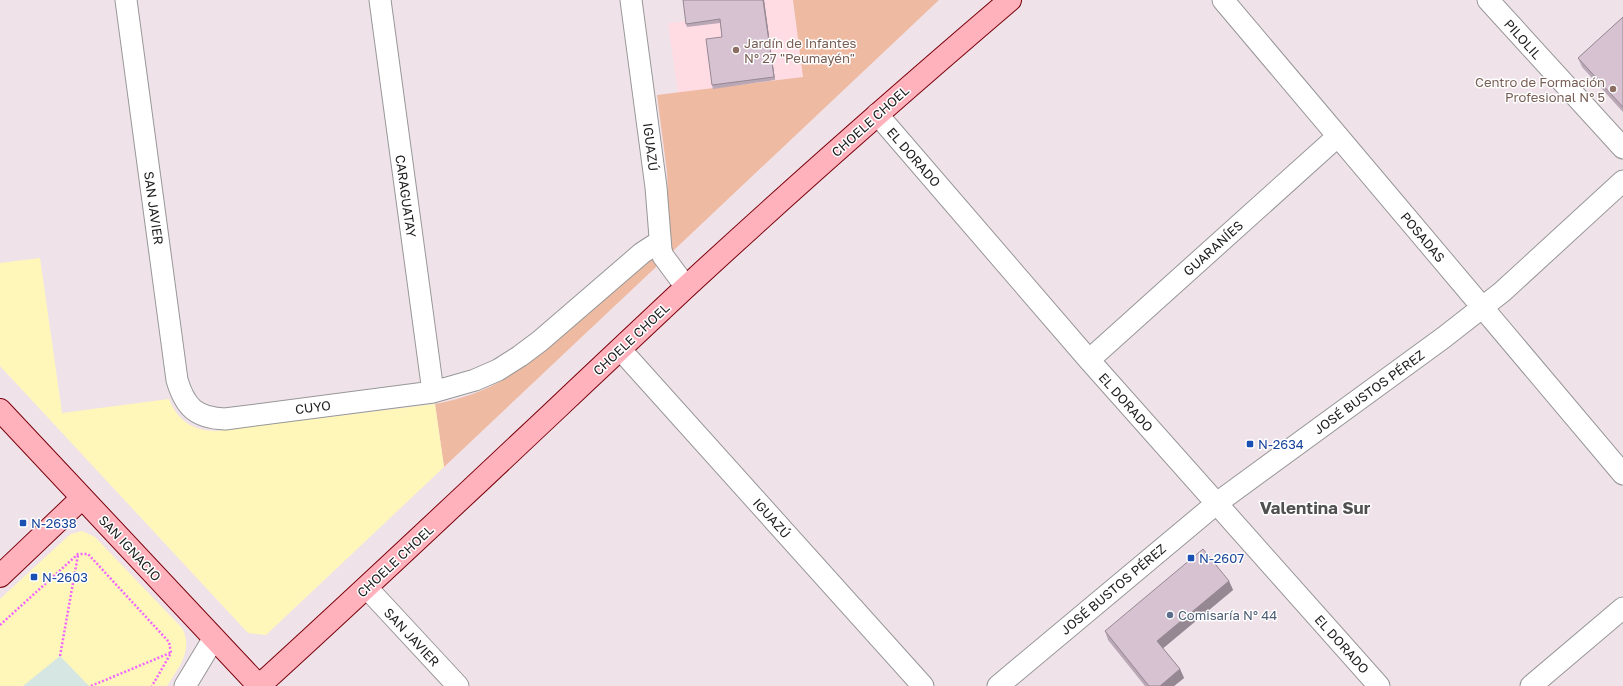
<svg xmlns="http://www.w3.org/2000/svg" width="1623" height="686" font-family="'Golos Text',sans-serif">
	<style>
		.education { fill: #ffdce3 }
		.grass { fill: #efbaa2 }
		.park { fill: #fff7ba }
		.plaza { fill: #d6e6e3 }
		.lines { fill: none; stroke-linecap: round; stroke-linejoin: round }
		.street-casing { stroke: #979797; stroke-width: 23 }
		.secondary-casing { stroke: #79000b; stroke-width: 24 }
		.path { stroke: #f164ff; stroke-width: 2.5; stroke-dasharray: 2 2; stroke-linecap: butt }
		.street { stroke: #fff; stroke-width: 21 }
		.secondary { stroke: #ffb1bc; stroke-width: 22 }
		.wall { fill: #b9a7b5 }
		.shaded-wall { fill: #968893 }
		.building { fill: #d7c2d2; stroke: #968893 }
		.education-dot { fill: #8d6e63; stroke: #fff; stroke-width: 1.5 }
		.transit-dot { fill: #1a4fb4; stroke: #fff; stroke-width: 1.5 }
		.service-dot { fill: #5c6f8a; stroke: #fff; stroke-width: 1.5 }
		.labels { text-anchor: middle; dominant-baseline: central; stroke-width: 3; stroke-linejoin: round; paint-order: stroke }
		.street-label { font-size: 13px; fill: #1d1d1d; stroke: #fff }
		.education-label { font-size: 13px; fill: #785e54; stroke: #fff; text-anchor: start }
		.transit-label { font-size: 13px; fill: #164399; stroke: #fff; text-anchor: start }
		.service-label { font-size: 13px; fill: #4e5e75; stroke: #fff; text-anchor: start }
		.district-label { font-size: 17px; font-weight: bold; fill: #505050; stroke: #fff }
	</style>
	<rect width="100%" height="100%" fill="#f0e2e9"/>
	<path class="education" d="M684,0H793L803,77L678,93L668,23L686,21Z"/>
	<path class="grass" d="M793,0H939L444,467L435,404C461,399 485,391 508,377L643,261L664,219L668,197L667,172L657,95L803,77Z"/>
	<path class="park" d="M40,258L62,413L169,399C177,420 193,431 216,431L435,404L444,467L266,635L248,633L0,366V263Z
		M82,531L95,537L182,628C194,650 178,668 167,686H0V599L67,537L71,534Z"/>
	<path class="plaza" d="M60,656L89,686H23Z"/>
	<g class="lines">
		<defs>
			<path id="street" d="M126,0L177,380C185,407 196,418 225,419L433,392L475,380L498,370L520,356L540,341L642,253L659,242
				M380,0L433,392
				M631,0L656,187L661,250L663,256L686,287
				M1223,0L1623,474
				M1488,0L1623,148
				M877,114L1089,360L1379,686
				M620,349L923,686
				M1089,360L1338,136
				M367,588L458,686
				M185,686L214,638
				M998,686L1217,503L1443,338L1502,292L1623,181
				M1531,686L1623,608"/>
			<path id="secondary" d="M0,410L259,686
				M0,576L82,498
				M259,686C403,555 543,421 685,288C791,190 900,94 1010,0"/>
		</defs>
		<use href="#street" class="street-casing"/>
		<use href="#secondary" class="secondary-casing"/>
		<path class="path" d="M0,625L78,554H88L169,642L171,653L152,686
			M60,656L78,555
			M91,686L170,653"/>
		<use href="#street" class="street"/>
		<use href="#secondary" class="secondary"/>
	</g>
	<path class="wall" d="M683,0H764L775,80L713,89L712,85L722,37L720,23L687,27L686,24Z
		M1623,17V112L1582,67L1578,58Z
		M1229,581L1233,590L1163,648L1180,669L1184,678L1174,686H1145L1108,640L1105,631Z"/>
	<path class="shaded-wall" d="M763,0H764L775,80L774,77Z
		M1229,581L1233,590L1161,650L1157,641Z
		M1180,669L1184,678L1174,686H1160Z"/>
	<path class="building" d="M683,0H763L774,77L712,85L706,39L722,37L720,19L686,24Z
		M1623,17V107L1578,58Z
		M1203,549L1229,581L1157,641L1180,669L1160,686H1149L1105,631Z"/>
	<g class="education-dot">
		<circle cx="736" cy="50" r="4"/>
		<circle cx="1613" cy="89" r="4"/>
	</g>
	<g class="transit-dot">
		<rect x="1246" y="440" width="8" height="8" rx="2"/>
		<rect x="19" y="519" width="8" height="8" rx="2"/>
		<rect x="1187" y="554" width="8" height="8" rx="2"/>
		<rect x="30" y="573" width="8" height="8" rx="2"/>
	</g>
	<circle class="service-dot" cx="1170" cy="615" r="4"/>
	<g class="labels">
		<g class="street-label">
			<text transform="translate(1523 39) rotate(48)">PILOLIL</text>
			<text transform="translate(870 121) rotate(-42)">CHOELE CHOEL</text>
			<text transform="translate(651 147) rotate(83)">IGUAZÚ</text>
			<text transform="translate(914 157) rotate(49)">EL DORADO</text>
			<text transform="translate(406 196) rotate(82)">CARAGUATAY</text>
			<text transform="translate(154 208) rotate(82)">SAN JAVIER</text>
			<text transform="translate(1423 237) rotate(50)">POSADAS</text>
			<text transform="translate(1213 248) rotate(-42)">GUARANÍES</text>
			<text transform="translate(631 339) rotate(-43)">CHOELE CHOEL</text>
			<text transform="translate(1369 392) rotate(-36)">JOSÉ BUSTOS PÉREZ</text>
			<text transform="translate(1126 402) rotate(48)">EL DORADO</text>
			<text transform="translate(313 407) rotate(-7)">CUYO</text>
			<text transform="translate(772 518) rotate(48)">IGUAZÚ</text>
			<text transform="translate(130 548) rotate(47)">SAN IGNACIO</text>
			<text transform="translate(395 561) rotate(-43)">CHOELE CHOEL</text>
			<text transform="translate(1113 589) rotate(-40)">JOSÉ BUSTOS PÉREZ</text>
			<text transform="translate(412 637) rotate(47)">SAN JAVIER</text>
			<text transform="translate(1342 644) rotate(48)">EL DORADO</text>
		</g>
		<g class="education-label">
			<text x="744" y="43">Jardín de Infantes<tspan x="744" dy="15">N° 27 "Peumayén"</tspan></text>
			<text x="1605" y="82" text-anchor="end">Centro de Formación<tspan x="1605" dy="15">Profesional N° 5</tspan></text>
		</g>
		<g class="transit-label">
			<text x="1258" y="444">N-2634</text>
			<text x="31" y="523">N-2638</text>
			<text x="1199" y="558">N-2607</text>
			<text x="42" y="577">N-2603</text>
		</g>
		<g class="service-label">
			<text x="1178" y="615">Comisaría N° 44</text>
		</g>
		<g class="district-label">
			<text x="1315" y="507">Valentina Sur</text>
		</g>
	</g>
</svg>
